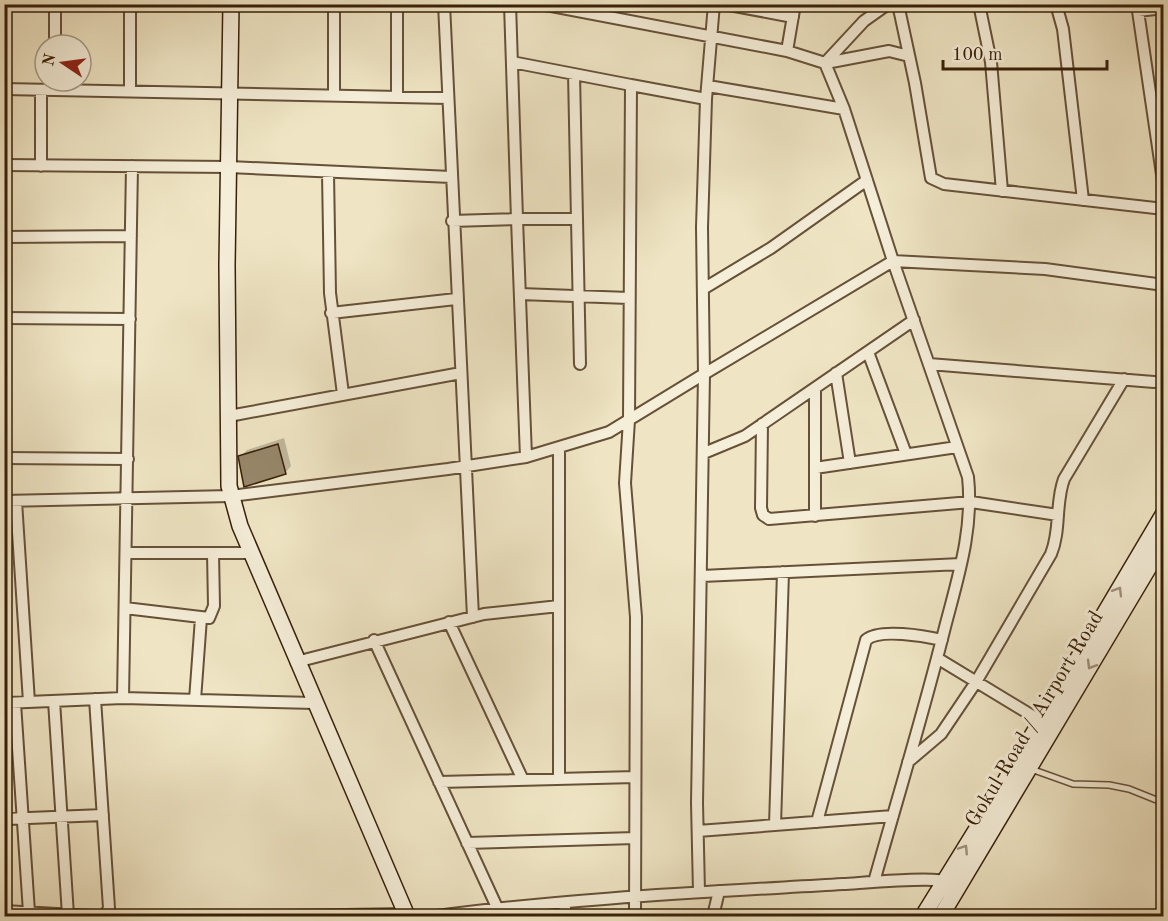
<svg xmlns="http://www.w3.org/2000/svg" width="1168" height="921" font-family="'Old Standard TT',serif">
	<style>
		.shadow { fill: #0003 }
		.building { fill: #97866a; stroke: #382009; stroke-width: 1.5 }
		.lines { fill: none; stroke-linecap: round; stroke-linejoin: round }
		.lane-casing { stroke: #665138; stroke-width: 8 }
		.street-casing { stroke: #665138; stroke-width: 14 }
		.secondary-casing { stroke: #382009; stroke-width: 18 }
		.lane { stroke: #f5eed9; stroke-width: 5 }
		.street { stroke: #f5eed9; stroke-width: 10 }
		.secondary { stroke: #f5eed9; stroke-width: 15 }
		.oneway { stroke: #a0917b }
		.labels { text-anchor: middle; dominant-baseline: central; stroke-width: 6; stroke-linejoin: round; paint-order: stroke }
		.street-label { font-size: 21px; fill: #382009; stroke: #f5eed9 }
	</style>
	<rect width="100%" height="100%" fill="#efe5c4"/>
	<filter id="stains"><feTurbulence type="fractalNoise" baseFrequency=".00333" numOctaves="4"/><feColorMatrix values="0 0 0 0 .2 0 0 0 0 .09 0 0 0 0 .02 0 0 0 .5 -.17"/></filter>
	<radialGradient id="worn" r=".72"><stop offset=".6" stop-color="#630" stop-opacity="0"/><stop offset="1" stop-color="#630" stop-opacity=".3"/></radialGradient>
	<path class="shadow" d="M284,438L291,466L285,473L240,457L247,450Z"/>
	<path class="building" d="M278,444L286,474L244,487L238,456Z"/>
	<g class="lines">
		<defs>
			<path id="lane" d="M1031,769L1073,784L1109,785L1129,789L1164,803"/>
			<path id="street" d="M55,4V45
				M444,4L473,617
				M541,4L787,51L795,4
				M724,4L793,17
				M898,4L915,83L931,178L944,184L1164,209
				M979,4L991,62L1002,191
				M1056,4L1063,29L1083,200
				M1164,8L1138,11L1164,188
				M512,62L631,85
				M825,63L864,21L888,4
				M826,63L889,51L909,56
				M574,74L580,364
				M708,86L844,109
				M4,89L448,98
				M41,90V166
				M130,91V4
				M334,95V4
				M397,96V4
				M4,165L229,167L451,177
				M328,173L330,293L343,394
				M452,221L517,219L510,4
				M4,237L131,236
				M703,289L771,248L867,180
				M520,294L629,298
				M331,313L456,299
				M4,318L130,319
				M868,352L906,454
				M929,364L1154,382
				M836,373L850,463
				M815,388V516
				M229,416L461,373
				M762,424L761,508L763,515L769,519L971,502L1058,515
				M559,449V779
				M704,453L745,436L914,320
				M526,457L517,219H577
				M4,458L128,459
				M815,468L957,447
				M4,501L231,496L448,469L526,457L609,432L704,374L702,227L706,99L714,4
				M16,501L29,702
				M126,553H251
				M702,576L961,564
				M125,608L209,618L214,606L213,553
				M449,622L523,780
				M374,640L501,916
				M937,658L1041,721
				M296,662L484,614L559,606
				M123,698L132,166
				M95,699L109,908L105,916
				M195,700L201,618
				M54,701L68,915
				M4,703L123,698L314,703
				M15,703L29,912
				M908,762L941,734L976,682L1051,554C1061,530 1055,503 1064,479L1124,379
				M439,782L635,777
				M4,819L103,815
				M817,822L866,640C879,628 925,636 942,640
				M775,825L783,572
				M698,831L893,816
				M467,843L635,838
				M874,882C897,800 922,718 943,635C956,583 974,532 968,477L893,261L1045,269L1164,285
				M699,892L697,803L704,374L893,261L844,109L825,63L787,51
				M4,911L92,916
				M282,916L406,914
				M437,916C572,898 708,892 843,884C862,883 935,876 948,882
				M563,916L566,903
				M635,916L636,617L625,483L629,420L631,85L706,99
				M713,916L719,891"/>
			<path id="secondary" d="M231,4L227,265L229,486L240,526L407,916
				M923,916L978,827L1164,513
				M941,916L1164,542"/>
		</defs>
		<use href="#lane" class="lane-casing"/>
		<use href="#street" class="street-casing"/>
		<use href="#secondary" class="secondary-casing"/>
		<use href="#lane" class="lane"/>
		<use href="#street" class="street"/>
		<use href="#secondary" class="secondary"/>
	</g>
	<defs><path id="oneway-chevron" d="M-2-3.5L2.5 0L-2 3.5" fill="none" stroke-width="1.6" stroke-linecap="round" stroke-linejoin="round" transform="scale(1.5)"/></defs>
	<g class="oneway">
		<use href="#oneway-chevron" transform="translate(1118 591) rotate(-59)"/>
		<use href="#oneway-chevron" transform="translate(1091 665) rotate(121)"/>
		<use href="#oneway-chevron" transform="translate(964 849) rotate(-57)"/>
	</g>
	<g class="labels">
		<g class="street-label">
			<text transform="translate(1035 719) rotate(-59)">Gokul Road / Airport Road</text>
		</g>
	</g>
	<rect width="1168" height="921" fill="none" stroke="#efe5c4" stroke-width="24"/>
	<rect x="6" y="6" width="1156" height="909" fill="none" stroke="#382009" stroke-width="3"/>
	<rect x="12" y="12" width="1144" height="897" fill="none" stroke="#382009" stroke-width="1.5"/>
	<g transform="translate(63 63) rotate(283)"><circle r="28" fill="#f5eed9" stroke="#a99c86" stroke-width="1.5"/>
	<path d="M0-4.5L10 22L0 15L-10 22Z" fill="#8f2418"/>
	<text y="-9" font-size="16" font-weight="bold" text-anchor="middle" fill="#382009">N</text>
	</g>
	<path d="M943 60v9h164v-9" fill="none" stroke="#382009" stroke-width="3"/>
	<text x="952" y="60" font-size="18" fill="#382009" stroke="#f5eed9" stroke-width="4.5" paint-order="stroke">100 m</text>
	<rect width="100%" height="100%" filter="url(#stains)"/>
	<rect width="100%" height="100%" fill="url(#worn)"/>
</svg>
